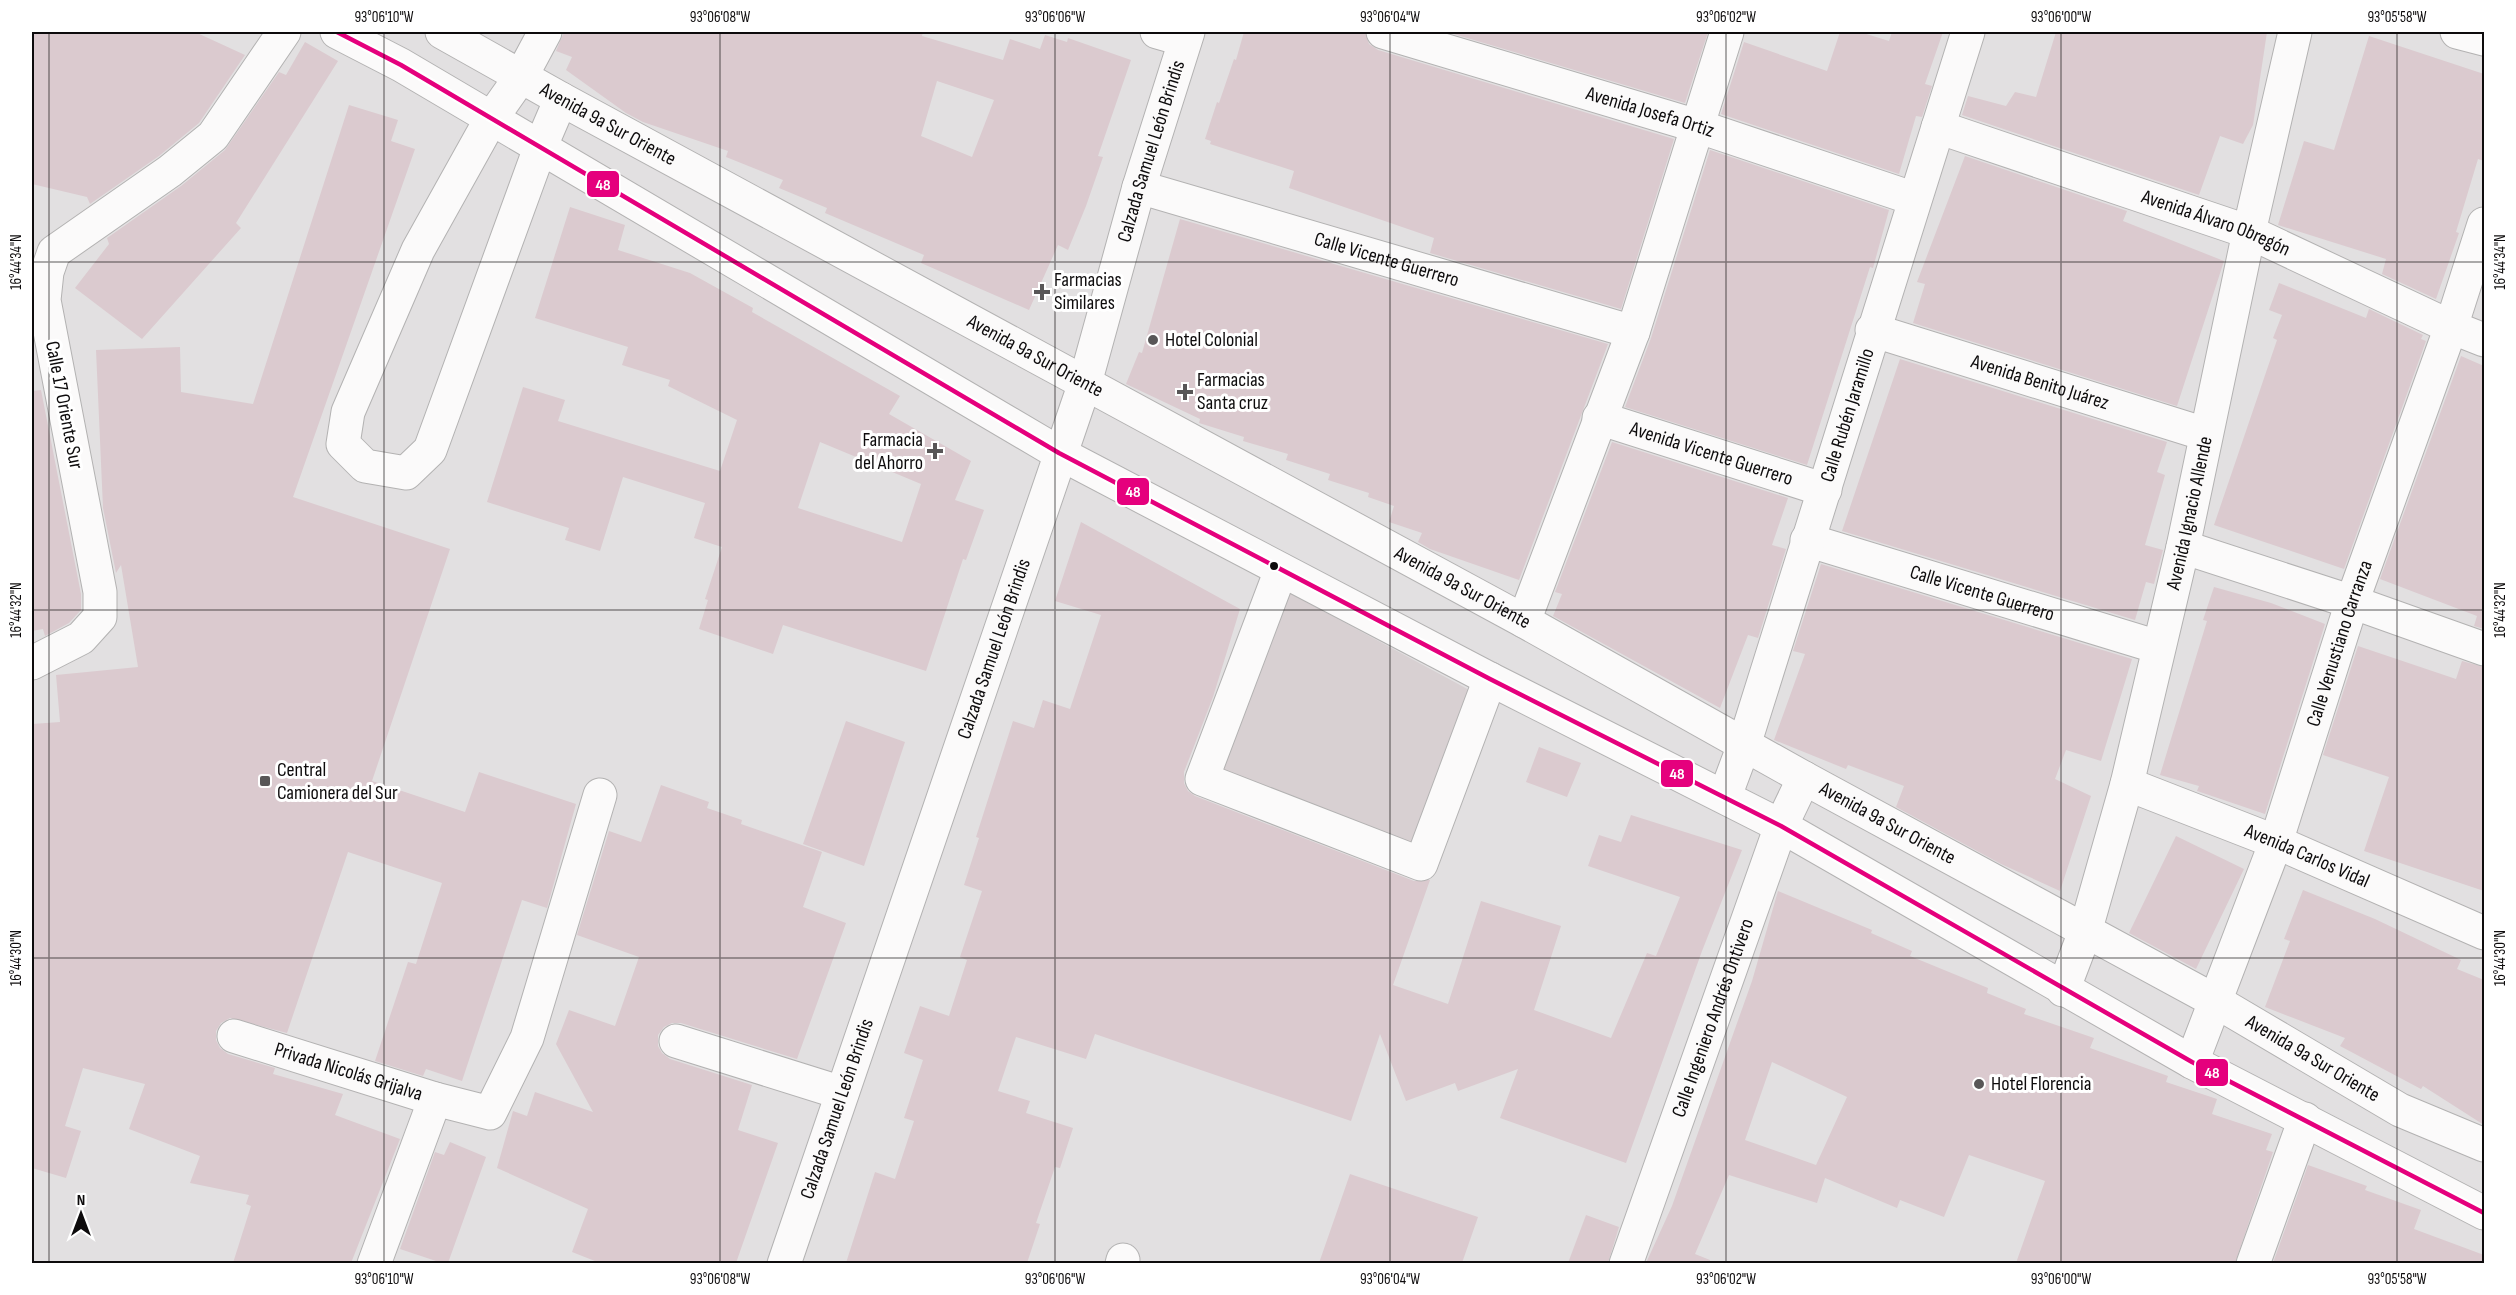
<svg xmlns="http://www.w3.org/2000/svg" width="2516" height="1295" font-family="'Sofia Sans Condensed',sans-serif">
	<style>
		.built { fill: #d8d0d2 }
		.building { fill: #dbcacf; fill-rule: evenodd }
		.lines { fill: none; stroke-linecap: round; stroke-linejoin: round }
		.minor-casing { stroke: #b3b2b2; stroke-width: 35 }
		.major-casing { stroke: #b3b2b2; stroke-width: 35 }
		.minor { stroke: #fbfafa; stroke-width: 33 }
		.major { stroke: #fbfafa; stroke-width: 33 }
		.bus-1-casing { stroke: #fff; stroke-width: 9 }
		.bus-1 { stroke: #e5007d; stroke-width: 4.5 }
		.ticks { fill: none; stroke: #0d0b0c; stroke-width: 1.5; stroke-opacity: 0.45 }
		.poi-dot { fill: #585657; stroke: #fff; stroke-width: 2 }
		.bus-dot { fill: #0d0b0c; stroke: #fff; stroke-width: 2 }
		.labels { text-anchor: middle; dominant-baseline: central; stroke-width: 6; stroke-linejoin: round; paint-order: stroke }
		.street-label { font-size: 20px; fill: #0d0b0c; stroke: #fff }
		.poi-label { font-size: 20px; fill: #0d0b0c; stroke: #fff; text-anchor: start }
		.line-badge { stroke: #fff; stroke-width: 2 }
		.badge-label { font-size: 16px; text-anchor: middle; font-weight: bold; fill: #fff }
		.neatline { fill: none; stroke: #0d0b0c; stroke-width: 2 }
		.ticks-label { font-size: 15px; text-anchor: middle; fill: #0d0b0c }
	</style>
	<rect width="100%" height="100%" fill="#e2e0e1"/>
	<path class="built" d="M1284,590L1473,692L1415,852L1221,771Z"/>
	<path class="building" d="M32,32H195L245,55L199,123L159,156L90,204L87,197L32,184Z
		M564,32H923L922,36L1003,60L1010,39L1040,49L1045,35L1067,42L1068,38L1131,60L1098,156L1103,157L1086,206L1068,250L1058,245L1029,310L921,263L924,255L825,213L827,208L779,188L783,180L726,157L728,151L643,122L626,113L566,70L572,57L556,51ZM937,81L994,100L972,157L921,136Z
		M1244,32H1365L1369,44L1378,50L1674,139L1621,309L1430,253L1434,238L1289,188L1294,171L1210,144L1211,141L1205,139L1217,102L1219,103L1234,59L1236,60Z
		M1447,32H1708L1685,103Z
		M1840,32H1860L1889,41L1892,32H1943L1925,84L1932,86L1922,117L1916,116L1899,174L1721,114L1744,42L1827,71Z
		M2056,32H2267L2253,125L2243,144L2220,136L2199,195L1962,115L1968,96L2006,106L2015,92L2036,97Z
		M2369,36L2484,74V161L2478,159L2456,232L2459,233L2436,299L2382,274L2386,259L2278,225L2304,141L2334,150Z
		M305,42L338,61L236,223L241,228L142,339L75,288L109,244L107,238L181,186L225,150L279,72L286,75Z
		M349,105L398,120L391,141L415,149L293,497L450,549L372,781L465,812L479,772L576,804L547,908L522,900L462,1081L426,1069L423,1076L375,1061L408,962L416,964L442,883L348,852L287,1033L230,1018L221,1023L216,1031V1040L220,1048L228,1054L275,1068L273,1074L343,1094L335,1115L400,1139L351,1263H233L251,1206L246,1204L249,1195L190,1183L200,1156L129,1129L145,1084L83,1068L65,1126L81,1131L66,1178L32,1168V724L60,722L56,675L138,667L121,565L116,573L103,508L96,350L180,347L181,392L253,404Z
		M1710,150L1889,210L1873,268L1870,267L1807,465L1625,407L1651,338Z
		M1965,156L2127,211L2123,221L2224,261L2177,406L1913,323L1925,284L1917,282Z
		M570,207L625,225L618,250L690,273L753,308L752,312L900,396L889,414L971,461L955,500L984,510L966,560L963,559L926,671L783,625L773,654L699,629L708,600L705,599L722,547L694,538L705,503L623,477L600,551L565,540L569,528L487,502L523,387L565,400L558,421L720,471L737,420L668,386L670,380L622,365L628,347L535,318ZM820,442L921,484L902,542L798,508Z
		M1180,219L1608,344L1519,580L1430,549L1418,542L1422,533L1389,522L1394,506L1368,497L1369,493L1328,480L1330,474L1286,460L1288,454L1243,441L1244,437L1199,423L1200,419L1126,384L1139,352L1142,353Z
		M2279,283L2366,318L2369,309L2423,335L2421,339L2426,341L2344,569L2214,525L2277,340L2273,338L2282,315L2269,310Z
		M2461,356L2484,366V629L2474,626L2477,616L2380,579Z
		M1900,359L2167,442L2157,472L2165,475L2145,545L2163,550L2154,584L2146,582L2135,620L1842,531Z
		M41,390L81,594V610L69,623L45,636L43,629L32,631V391Z
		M1612,442L1788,498L1772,545L1786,549L1758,638L1748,635L1720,708L1553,616L1562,594L1555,592Z
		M1081,522L1240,609L1213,697L1184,772V783L1188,791L1195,796L1414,881L1430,880L1393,985L1448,1004L1481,901L1561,926L1534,1010L1611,1038L1647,953L1656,956L1680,897L1588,866L1599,835L1621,842L1631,815L1742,850L1702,951L1626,1163L1500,1118L1518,1069L1458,1091L1455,1083L1406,1101L1380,1034L1351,1121L1095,1034L1086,1059L1016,1037L998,1091L1030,1101L1026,1113L1073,1128L1060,1168L1055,1167L1036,1223L1040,1224L1027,1263H846L875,1172L895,1179L914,1121L904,1118L923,1060L904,1053L920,1006L949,1016L967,960L960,957L982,891L964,885L979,838L976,837L1013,721L1034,728L1043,700L1070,709L1101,615L1055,601Z
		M1821,564L2132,659L2101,761L2066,750L2055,779L2091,796L2060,891L2001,864L1896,807L1904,786L1848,765L1846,769L1774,740L1805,654L1793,651Z
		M2214,587L2271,603L2325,624L2265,814L2197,791L2199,786L2160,775L2207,621L2203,620Z
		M2358,646L2456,679L2462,661L2484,667V891L2364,851L2389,777L2323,755Z
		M846,721L905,742L864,866L803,844Z
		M1539,747L1581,763L1567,797L1526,782Z
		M661,785L709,802L707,808L742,820L741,824L822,852L803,907L846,923L797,1059L681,1023H672L664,1027L658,1035V1046L662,1053L670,1059L752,1085L738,1130L778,1143L736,1263H600L572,1252L588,1209L497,1168L513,1111L527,1116L535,1092L593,1112L556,1044L569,1010L615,1026L639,957L577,935L609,831L641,842Z
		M2176,836L2244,869L2196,969L2129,933Z
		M2303,890L2375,919L2461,960L2457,969L2484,980V1125L2423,1086L2421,1089L2340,1046L2345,1038L2265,1007L2290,941L2284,939Z
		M1778,891L1872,930L1871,933L1912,951L1910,956L1988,988L1987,993L2026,1009L2024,1014L2094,1038L2090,1048L2168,1076L2166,1082L2217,1099L2212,1114L2272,1134L2266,1150L2273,1152L2235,1263H2016L2045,1181L1969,1155L1944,1217L1900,1200L1897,1208L1825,1178L1817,1203L1729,1175L1695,1254L1710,1260V1263H1646L1672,1206L1752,981ZM1772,1062L1847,1097L1816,1165L1745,1140Z
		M450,1142L486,1157L448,1263H442L400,1249L435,1152L444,1155Z
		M2308,1165L2367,1186L2365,1190L2421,1210L2414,1229L2484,1255V1263H2273Z
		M1350,1174L1478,1217L1462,1263H1319Z
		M1586,1215L1619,1227L1608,1263H1568Z"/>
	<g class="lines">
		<defs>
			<g id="minor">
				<path d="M545,32L522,75L491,119L418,250L348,412L343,444L365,466L406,473L430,450L540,148L561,99"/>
				<path d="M1157,32L1185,40"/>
				<path id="s1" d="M1383,32L1697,126L1915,199"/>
				<path d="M2457,32L2484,39"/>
				<path id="s2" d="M1938,127L2249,232L2451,327L2484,340"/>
				<path id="s3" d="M1139,187L1633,332"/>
				<path id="s4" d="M1872,330L2205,434"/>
				<path id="s5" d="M1599,418L1825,490"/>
				<path id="s6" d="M1807,540L2158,647"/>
				<path d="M2183,547L2352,602L2484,649"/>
				<path d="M1281,570L1202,779L1421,864L1490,679"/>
				<path d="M1524,621L1633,332L1727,32"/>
				<path d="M32,663L81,638L100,617V592L44,300L47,272L54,252L170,171L213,136L284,32"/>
				<path id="s7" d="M2127,784L2276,842L2484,933"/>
				<path id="s8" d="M1725,796L1744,745L1968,32"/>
				<path id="s9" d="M2063,990L2085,932L2127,784L2183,547L2249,232L2295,32"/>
				<path id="s10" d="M234,1036L435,1099L490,1113L527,1038L600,795"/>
				<path d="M676,1041L842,1093"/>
				<path id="s11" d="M2192,1062L2276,842L2352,602L2451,327L2484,224"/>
				<path d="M374,1264L435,1099"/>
				<path id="s12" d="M784,1264L1085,383L1139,187L1188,32"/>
				<path d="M1122,1264L1123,1260"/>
				<path id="s13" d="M1626,1264L1781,826L1804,778"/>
				<path d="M2253,1264L2305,1119"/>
			</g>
			<g id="major">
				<path d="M337,32L401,65L1059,453L1490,679L1781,826L2192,1062L2484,1213"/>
				<path id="s14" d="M442,32L561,99L1524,621L1804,778L2217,1002L2400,1110L2484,1145"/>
			</g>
		</defs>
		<use href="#minor" class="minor-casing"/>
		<use href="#major" class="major-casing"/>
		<use href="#minor" class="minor"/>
		<use href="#major" class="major"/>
		<defs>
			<path id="bus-1" d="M337,32L401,65L1059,453L1490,679L1781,826L2192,1062L2484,1213"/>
		</defs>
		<use href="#bus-1" class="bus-1-casing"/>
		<use href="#bus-1" class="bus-1"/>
	</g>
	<path class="ticks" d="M49,32V1264M384,32V1264M720,32V1264M1055,32V1264M1390,32V1264M1726,32V1264M2061,32V1264M2397,32V1264M32,262H2484M32,610H2484M32,958H2484"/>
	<g class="poi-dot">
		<path d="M1039 283h6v6h6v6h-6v6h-6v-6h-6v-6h6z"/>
		<circle cx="1153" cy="340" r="6"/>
		<path d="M1182 383h6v6h6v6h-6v6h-6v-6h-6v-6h6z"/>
		<path d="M932 442h6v6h6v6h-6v6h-6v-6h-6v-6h6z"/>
		<rect x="259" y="775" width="12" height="12" rx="3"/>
		<circle cx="1979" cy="1084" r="6"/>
	</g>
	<circle class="bus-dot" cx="1274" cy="566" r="5"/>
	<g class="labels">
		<g class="street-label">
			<text stroke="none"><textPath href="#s1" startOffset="279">Avenida Josefa Ortiz</textPath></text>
			<text stroke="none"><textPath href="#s14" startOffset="190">Avenida 9a Sur Oriente</textPath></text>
			<text stroke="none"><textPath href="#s12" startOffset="1172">Calzada Samuel León Brindis</textPath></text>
			<text stroke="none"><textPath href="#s2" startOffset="294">Avenida Álvaro Obregón</textPath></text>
			<text stroke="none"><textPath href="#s3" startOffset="258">Calle Vicente Guerrero</textPath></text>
			<text stroke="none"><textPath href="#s14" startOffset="676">Avenida 9a Sur Oriente</textPath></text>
			<text stroke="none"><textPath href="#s4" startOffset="176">Avenida Benito Juárez</textPath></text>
			<text transform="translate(64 405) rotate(79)">Calle 17 Oriente Sur</text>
			<text stroke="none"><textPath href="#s8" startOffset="400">Calle Rubén Jaramillo</textPath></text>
			<text stroke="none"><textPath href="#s5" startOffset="118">Avenida Vicente Guerrero</textPath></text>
			<text stroke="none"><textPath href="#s9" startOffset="494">Avenida Ignacio Allende</textPath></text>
			<text stroke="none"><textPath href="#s14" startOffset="1162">Avenida 9a Sur Oriente</textPath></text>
			<text stroke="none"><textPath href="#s6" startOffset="183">Calle Vicente Guerrero</textPath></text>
			<text stroke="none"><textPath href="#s11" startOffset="444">Calle Venustiano Carranza</textPath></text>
			<text stroke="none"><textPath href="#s12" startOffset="650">Calzada Samuel León Brindis</textPath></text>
			<text stroke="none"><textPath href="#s14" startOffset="1648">Avenida 9a Sur Oriente</textPath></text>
			<text stroke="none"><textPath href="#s7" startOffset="194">Avenida Carlos Vidal</textPath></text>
			<text stroke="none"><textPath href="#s13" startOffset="261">Calle Ingeniero Andrés Ontivero</textPath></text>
			<text stroke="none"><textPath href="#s14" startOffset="2134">Avenida 9a Sur Oriente</textPath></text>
			<text stroke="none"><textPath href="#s10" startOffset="120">Privada Nicolás Grijalva</textPath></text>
			<text stroke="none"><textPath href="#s12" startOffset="164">Calzada Samuel León Brindis</textPath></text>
		</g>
		<g class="poi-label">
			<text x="1054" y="280">Farmacias<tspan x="1054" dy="23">Similares</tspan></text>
			<text x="1165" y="340">Hotel Colonial</text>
			<text x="1197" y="380">Farmacias<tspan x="1197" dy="23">Santa cruz</tspan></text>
			<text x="923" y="440" text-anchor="end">Farmacia<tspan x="923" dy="23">del Ahorro</tspan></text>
			<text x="277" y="770">Central<tspan x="277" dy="23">Camionera del Sur</tspan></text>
			<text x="1991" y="1084">Hotel Florencia</text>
		</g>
	</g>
	<g class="line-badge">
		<rect x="586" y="170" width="34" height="28" rx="6" fill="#e5007d"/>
		<rect x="1116" y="477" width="34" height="29" rx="6" fill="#e5007d"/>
		<rect x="1660" y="759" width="34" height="29" rx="6" fill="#e5007d"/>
		<rect x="2195" y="1058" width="34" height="29" rx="6" fill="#e5007d"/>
	</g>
	<g class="badge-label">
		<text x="603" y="190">48</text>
		<text x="1133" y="497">48</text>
		<text x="1677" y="779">48</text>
		<text x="2212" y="1078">48</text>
	</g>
	<rect width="2516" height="1295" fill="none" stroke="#ffffff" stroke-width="66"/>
	<g transform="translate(81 1214)" stroke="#ffffff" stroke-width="4.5" paint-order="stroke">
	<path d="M0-4.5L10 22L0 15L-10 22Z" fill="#0d0b0c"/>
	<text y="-9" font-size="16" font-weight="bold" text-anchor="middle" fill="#0d0b0c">N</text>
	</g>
	<rect x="33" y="33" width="2450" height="1229" class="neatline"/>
	<g class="ticks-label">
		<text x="384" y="22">93°06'10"W</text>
		<text x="720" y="22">93°06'08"W</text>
		<text x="1055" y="22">93°06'06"W</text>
		<text x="1390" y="22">93°06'04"W</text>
		<text x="1726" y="22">93°06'02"W</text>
		<text x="2061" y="22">93°06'00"W</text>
		<text x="2397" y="22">93°05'58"W</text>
		<text transform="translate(16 262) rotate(-90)" y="5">16°44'34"N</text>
		<text transform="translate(2500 262) rotate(-90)" y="5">16°44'34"N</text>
		<text transform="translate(16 610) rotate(-90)" y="5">16°44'32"N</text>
		<text transform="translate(2500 610) rotate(-90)" y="5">16°44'32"N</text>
		<text transform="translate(16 958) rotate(-90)" y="5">16°44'30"N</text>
		<text transform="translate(2500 958) rotate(-90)" y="5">16°44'30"N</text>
		<text x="384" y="1284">93°06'10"W</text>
		<text x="720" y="1284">93°06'08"W</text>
		<text x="1055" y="1284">93°06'06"W</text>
		<text x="1390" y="1284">93°06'04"W</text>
		<text x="1726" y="1284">93°06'02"W</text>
		<text x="2061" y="1284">93°06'00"W</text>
		<text x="2397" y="1284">93°05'58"W</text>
	</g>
</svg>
